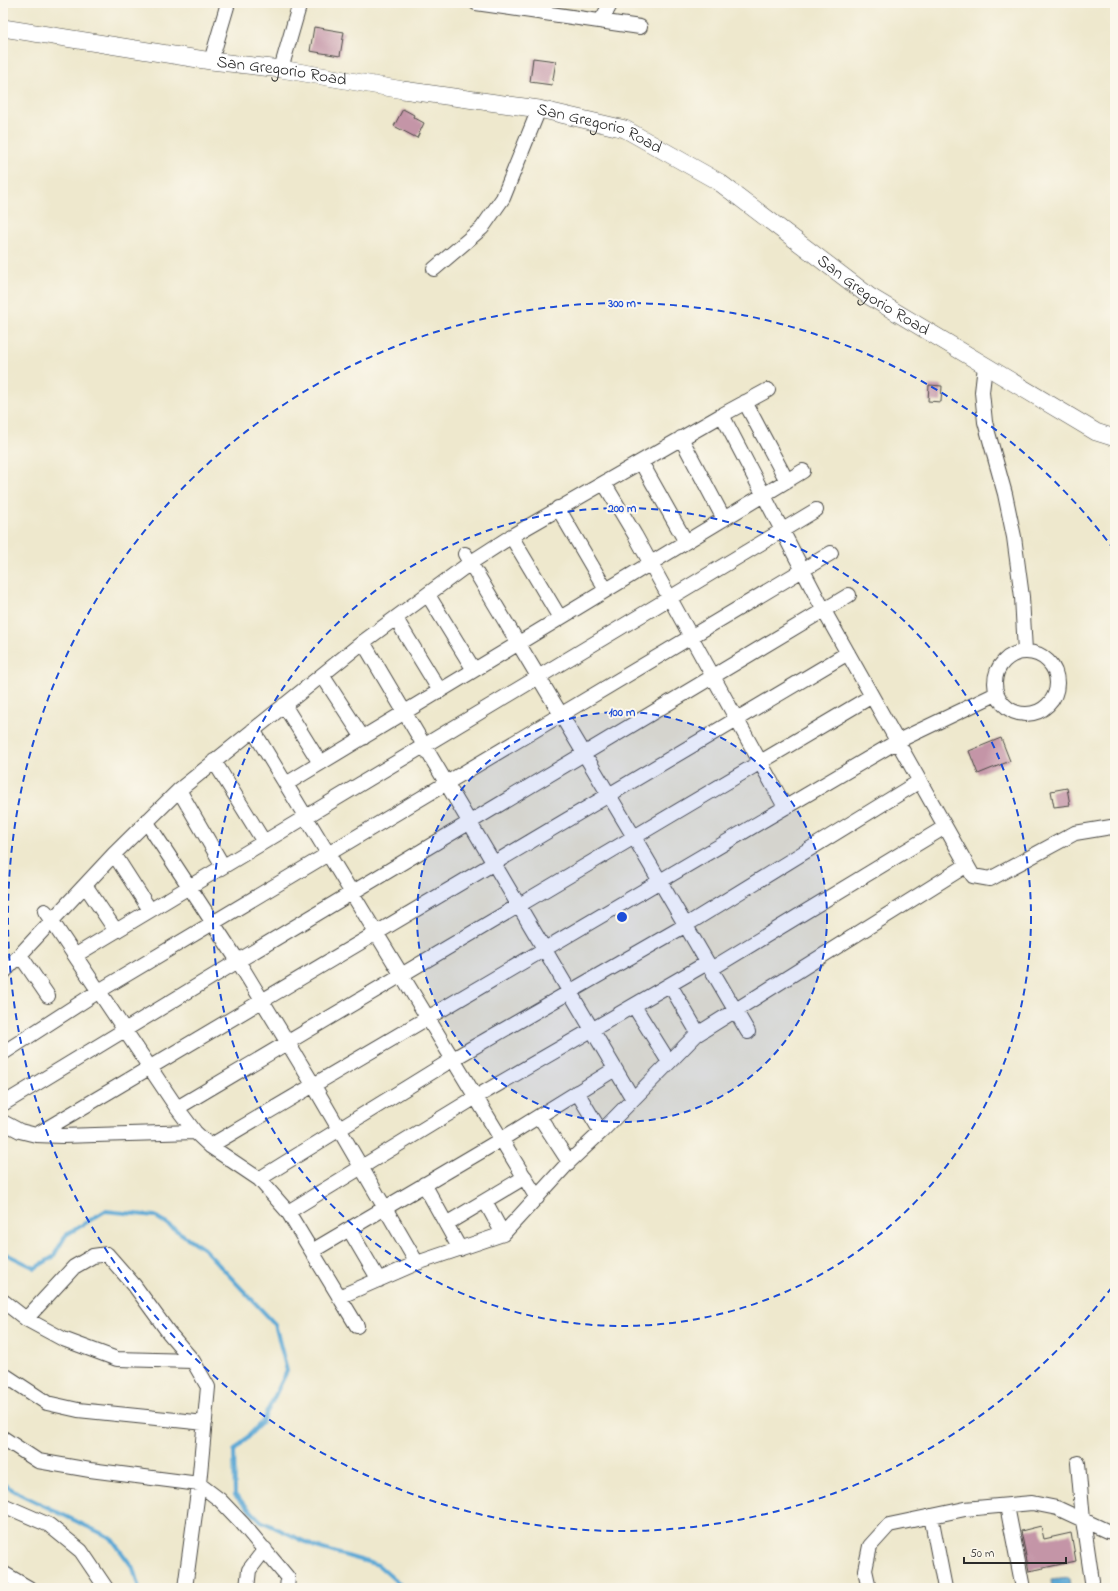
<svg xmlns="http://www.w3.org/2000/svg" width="1118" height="1591" font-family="'Indie Flower',sans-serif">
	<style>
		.water { fill: #5da9d5; stroke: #446a80 }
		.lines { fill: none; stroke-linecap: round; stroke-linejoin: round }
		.stream { stroke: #5da9d5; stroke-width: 4 }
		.building { fill: #c495a7 }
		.minor-casing { stroke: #484743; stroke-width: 16 }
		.tertiary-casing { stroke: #484743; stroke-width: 18 }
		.minor { stroke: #fff; stroke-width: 14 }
		.tertiary { stroke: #fff; stroke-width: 17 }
		.ring { fill: none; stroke: #1d4ed8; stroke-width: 2; stroke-dasharray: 7 5 }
		.labels { text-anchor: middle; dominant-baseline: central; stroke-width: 4; stroke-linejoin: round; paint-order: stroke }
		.street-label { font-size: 17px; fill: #2b2b2b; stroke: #fbf7ec }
		.centre { fill: #1d4ed8; stroke: #fbf7ec; stroke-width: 2 }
		.ring-label { font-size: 12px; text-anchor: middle; font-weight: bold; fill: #1d4ed8; stroke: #fbf7ec; stroke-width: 4; stroke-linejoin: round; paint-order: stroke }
	</style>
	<rect width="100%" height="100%" fill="#fbf7ec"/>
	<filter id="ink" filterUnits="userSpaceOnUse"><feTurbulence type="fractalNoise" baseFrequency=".025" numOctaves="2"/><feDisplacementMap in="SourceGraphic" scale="8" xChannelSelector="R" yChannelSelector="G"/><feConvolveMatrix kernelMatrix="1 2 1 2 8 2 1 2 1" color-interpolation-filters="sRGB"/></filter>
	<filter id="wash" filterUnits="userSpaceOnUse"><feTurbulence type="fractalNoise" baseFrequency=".012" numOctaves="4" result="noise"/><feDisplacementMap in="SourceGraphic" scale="16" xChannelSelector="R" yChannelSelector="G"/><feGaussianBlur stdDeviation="0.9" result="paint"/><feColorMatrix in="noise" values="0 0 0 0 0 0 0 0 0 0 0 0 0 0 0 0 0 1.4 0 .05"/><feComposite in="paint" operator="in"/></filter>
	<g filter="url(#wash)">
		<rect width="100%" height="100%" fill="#eee8cd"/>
		<path class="water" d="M1069,1578L1070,1588H1052L1051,1580Z"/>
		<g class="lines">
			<path class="stream" d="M3,1250L4,1253L35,1268L53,1257L66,1235L105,1211L155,1216L204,1249L275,1324L287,1371L262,1422L234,1451L235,1495L261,1521L316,1547L378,1565L404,1588
				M3,1484L20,1494L111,1538L133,1568L139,1588"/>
		</g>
		<g id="blocks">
			<path class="building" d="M314,27L344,32L340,56L310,51Z
				M533,58L556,61L552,85L530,82Z
				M403,109L414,115L413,117L424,123L417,138L394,126Z
				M929,385L942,386L941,402L928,401Z
				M1001,738L1010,761L978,774L969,751Z
				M1067,788L1070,805L1054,807L1051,791Z
				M1041,1526L1044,1539L1071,1533L1076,1561L1029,1571L1021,1531Z"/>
		</g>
	</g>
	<g filter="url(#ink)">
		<use href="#blocks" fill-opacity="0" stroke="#484743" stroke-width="1"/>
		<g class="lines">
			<defs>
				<path id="minor" d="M476,3L640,27
					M601,21L611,3
					M211,61L228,3
					M281,69L300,3
					M434,269L482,228L503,198L539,109
					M985,366L982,392L985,422L1005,494L1014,537L1022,597L1025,651
					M745,402L787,481
					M722,415L823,609L973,876L990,879L1075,833L1111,827L1115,829
					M681,438L724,519
					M641,462L686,542
					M604,483L635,535L785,807
					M558,508L606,590
					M511,536L560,618
					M465,554L634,837L748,1032
					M428,595L474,670
					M396,619L440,691
					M363,642L633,1099
					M995 683a31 31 0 1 1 62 0a31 31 0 1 1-62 0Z
					M322,675L363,738
					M284,705L320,763
					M253,730L537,1198
					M214,761L264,842
					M286,784L803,471
					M179,790L223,866
					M146,821L238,961L314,1086L417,1263
					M114,854L150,910
					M85,885L116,931
					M45,911L177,1108L195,1132L210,1146L259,1179L288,1212L357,1326
					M20,955L48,996
					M76,955L816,510
					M711,969L945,827
					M3,973L114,854L179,790L363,642L470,563L515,534L722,415L768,390
					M670,985L698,1033
					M634,1006L669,1062
					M3,1053L99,991L831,553
					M577,1092L601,1132
					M3,1104L238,961L849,595
					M177,1108L872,696
					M539,1116L569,1162
					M3,1122L20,1131L36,1135L62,1136L195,1132
					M36,1135L848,653
					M210,1146L898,741L996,694
					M259,1179L453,1059L686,925L920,781
					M424,1184L460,1249
					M485,1201L503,1234
					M288,1212L476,1097L707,963
					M446,1224L525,1177
					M349,1229L379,1280
					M312,1251L502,1139L615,1069
					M339,1297L417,1263L503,1234L569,1162L601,1132L696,1035L967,865
					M3,1301L26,1319L63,1339L117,1359L193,1361
					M26,1319L74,1267L93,1256L107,1254L134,1285L169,1333L193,1361L208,1387L199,1484L185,1588
					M3,1374L47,1403L78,1410L205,1423
					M3,1438L38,1461L90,1470L199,1484L220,1500L242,1523L288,1578L287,1588
					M1078,1463L1083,1520L1092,1581
					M3,1505L49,1525L81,1551L106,1588
					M1007,1506L1023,1588
					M931,1516L945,1588
					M3,1573L29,1588
					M247,1588L249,1570L265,1549
					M869,1588L865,1570L870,1546L889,1525L965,1509L1032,1503L1057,1508L1107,1531L1115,1532"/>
				<g id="tertiary">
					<path id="s1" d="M3,28L211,61L281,69L403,90L539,109L625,129L719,182L869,296L1096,432L1115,438"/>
				</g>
			</defs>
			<use href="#minor" class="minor-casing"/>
			<use href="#tertiary" class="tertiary-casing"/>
			<use href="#minor" class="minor"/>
			<use href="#tertiary" class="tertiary"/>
		</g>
	</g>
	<circle cx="622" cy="917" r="205" fill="#1d4ed8" fill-opacity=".12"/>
	<g class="ring">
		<circle cx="622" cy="917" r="205"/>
		<circle cx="622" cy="917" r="409"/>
		<path d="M1112 1287A614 614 0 1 1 1112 547"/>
	</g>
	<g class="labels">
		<g class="street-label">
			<text stroke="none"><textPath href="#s1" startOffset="282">San Gregorio Road</textPath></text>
			<text stroke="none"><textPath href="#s1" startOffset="606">San Gregorio Road</textPath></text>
			<text stroke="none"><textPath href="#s1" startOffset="930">San Gregorio Road</textPath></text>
		</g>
	</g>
	<circle cx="622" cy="917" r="6" class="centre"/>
	<g class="ring-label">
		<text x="622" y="307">300 m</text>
		<text x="622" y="512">200 m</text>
		<text x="622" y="716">100 m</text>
	</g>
	<rect width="1118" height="1591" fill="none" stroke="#fbf7ec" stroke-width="16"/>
	<path d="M964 1557v6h102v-6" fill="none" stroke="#2b2b2b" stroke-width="2"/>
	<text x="970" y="1557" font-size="12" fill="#2b2b2b" stroke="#fbf7ec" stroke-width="3" paint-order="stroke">50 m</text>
</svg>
